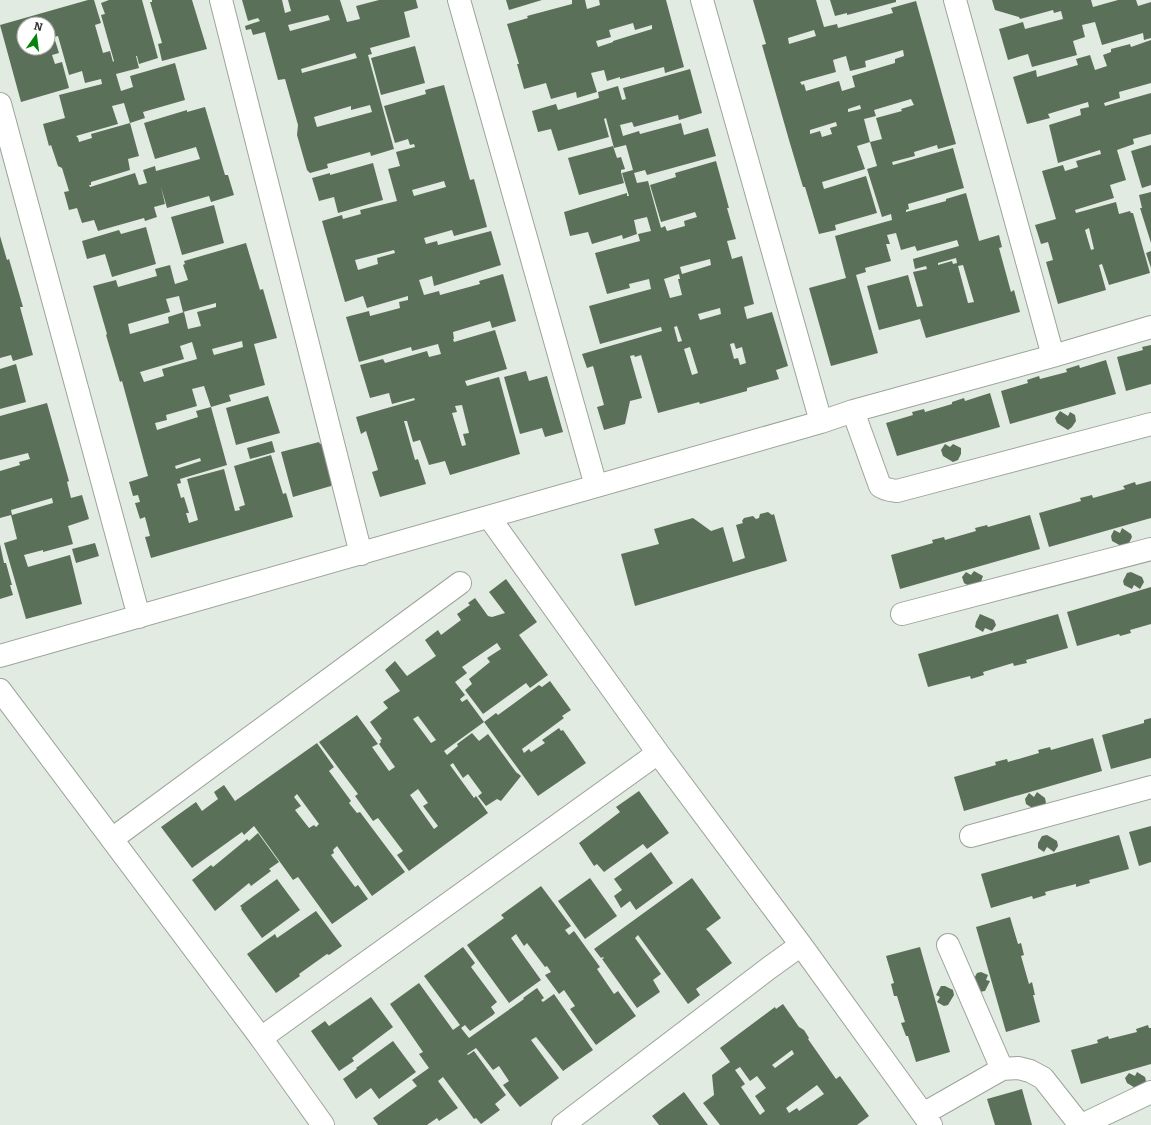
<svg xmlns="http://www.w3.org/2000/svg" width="1151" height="1125" font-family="Bitter,serif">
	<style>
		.building { fill: #5b7059; fill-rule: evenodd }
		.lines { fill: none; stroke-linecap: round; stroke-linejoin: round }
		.street-casing { stroke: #9ca49b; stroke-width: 24 }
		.secondary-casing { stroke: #9ca49b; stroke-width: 24 }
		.street { stroke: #fff; stroke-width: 22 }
		.secondary { stroke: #fff; stroke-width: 22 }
	</style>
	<rect width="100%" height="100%" fill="#e2ebe1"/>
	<path class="building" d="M88,0H94L101,23L95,25L103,53L110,51L113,62L114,61L101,15L105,14L101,3L109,0H142L158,58L139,64L137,56H136L139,68L116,74L121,91L133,87L130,76L175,63L185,100L143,112L145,118L130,123L124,103L112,106L118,124L76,136L78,138L79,142L92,138L91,134L130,123L139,156L128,159L130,170L91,182V185H89L90,187L135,173L139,185L147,183L143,170L155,166L156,171L200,159L196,147L155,159L144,123L187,110V112L205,107L225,175H228L234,195L211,202L209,196L167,208L161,187L165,204L154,207L157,217L145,221L144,218L98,231L94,220L82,223L77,208L69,210L64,192L69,191L62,168L58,166L51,145L49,146L43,124L65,118L59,95L102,84L101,79L85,83L82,71L69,75L58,36L54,37L59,53L52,55L55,64L62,62L69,88L21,102L0,25ZM24,24H48V48H24Z
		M152,0H192L207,49L162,61L158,44L162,43L150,2H152Z
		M242,0H282L285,13L291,11L288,0H340L347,22L360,19L356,6L379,0H416L418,8L404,12L410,37L370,48L372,54L368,55L394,149L371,156L370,152L327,164L328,168L310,173L307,170L297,135L298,125L285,79L278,80L265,32L253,35L251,29L246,30L245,26L260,21L258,18L248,21ZM328,15L330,20L290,31L288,25ZM355,53L357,58L302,73L301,69ZM370,105L372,112L317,127L314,117L351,106V110Z
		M506,0H542L509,10Z
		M572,0H585L587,9L600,5L599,0H666L684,67L665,73L664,67L620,79V77L607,81L604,70L591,73L597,92L577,98L576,92L551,99L546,83L524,89L517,64H519L507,24L528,18L527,16L572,4V5ZM633,23L635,30L652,25V29L613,41V42L598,47L596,41L611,37L609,30Z
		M753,0H816L824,27L837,24L838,28L893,13L891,8L916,1L956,144L938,149L937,145L914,152L915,156L892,162L893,165L953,148L964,188L908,204L909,209L906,210V212L946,201V199L966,193L979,241L999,235L1002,247L999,248L1011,292L1014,290L1020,312L926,338L920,319L879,330L867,286L908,275L917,307L923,306L913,272L927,269L926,266L915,269L913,259L959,246L957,240L917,251L915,246L901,250L896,233L887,235L890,244H886L891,261L865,268L866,272L856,275L878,353L831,366L809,288L846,278L835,236L892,220L891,214L882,217L867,169L877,166L870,142L857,146L865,169L822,182L824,189L866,176L877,213L835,225L836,230L819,234L805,187H803L789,140L762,45L766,44ZM814,30L816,36L789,44L788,38ZM903,50L904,56L895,59V63L852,76L855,87L842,91L839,81L806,91L804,84L802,85L800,82L836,72L833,60L846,56L850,71L866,67L865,61ZM911,99L914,105L901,109L902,111L876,118L882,139L870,142L864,119L876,116L874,110ZM860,105L861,109L848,112V109ZM836,122L837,126L830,128L832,134L822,137L820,131L810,134V130ZM956,258L957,263L953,264L952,261L938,265V263ZM963,265L974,302L968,303L958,266Z
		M830,0H896V2L851,14L847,15V13L835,16Z
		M992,0H1091L1093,7L1118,0H1136L1138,6L1151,2V38L1144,40L1143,33L1102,45L1095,22L1082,25L1085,37L1073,41L1077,55L1032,67L1028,54L1008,60L999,29L1023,22L1025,29L1063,19L1061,11L1054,13L1053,10L1020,19L1019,17L995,10Z
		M1151,40V83L1119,92L1120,98L1104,103L1105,106L1151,93V134L1133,139L1134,144L1117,150L1126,180L1110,185L1114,198L1075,210L1076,213L1116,202L1119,214L1130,211L1131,213H1133L1150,273L1109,285L1102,264L1099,265L1106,290L1058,304L1046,262L1053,260L1048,242L1041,244L1035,225L1056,219L1042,171L1063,165L1065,171L1078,167L1076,161L1101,154L1100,150L1058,163L1049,125L1081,115L1080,109L1089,107L1088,102L1048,114L1050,118L1027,124L1013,77L1036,70L1037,77L1078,65L1076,59L1090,55L1095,70L1107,66L1103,55L1111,52V49L1130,44L1131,47ZM1089,228L1094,249L1091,250L1085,230Z
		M415,46L425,83L381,95L371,58Z
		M690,69L702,113L679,120L678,115L634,127L632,122L620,125L623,136L639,131L640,134L681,123L684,135L708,128L716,156L647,175L645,170L634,173L637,183L648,181L661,228L665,226L667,231L685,226L684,221L697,217L695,212L661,222L650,185L676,177L675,173L716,161L729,208H727L736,239L727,241L732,259L742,256L754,304L744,307L747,319L772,312L788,366L776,370L779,379L747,388V391L700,404L699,402L658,413L641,355L635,357L634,355L630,356L642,398L630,401L625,424L604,430L597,407L604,405L593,366L587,368L582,354L662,331L661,327L600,344L589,306L651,289L649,279L629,284L630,288L607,294L595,253L640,241L638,234L651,231L647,217L634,220L637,234L623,239L622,235L592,244L588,232L570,236L564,212L627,193V196H629L622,173L633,170L626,145L614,148L606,118L604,119L609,137L558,151L551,129L538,132L532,111L556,104L558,110L599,98L598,92L618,86L622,100L626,99L623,88ZM710,259L711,265L682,274L680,267ZM679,274L680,279H678L682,295L670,298L664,279ZM720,308L721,314L700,320L698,314ZM677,326L682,341L678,342L674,327ZM734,343L736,349L742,347L746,363L740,365L738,358L734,359L730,344ZM690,347L698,373L692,375L684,349Z
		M444,85L470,180L474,179L487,227L454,236L452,230L424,238L426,244L437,241L438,245L491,231L501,265L434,286L432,276L419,280L424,295L439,291L440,295L480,284L479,281L503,274L516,321L492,328L490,321L453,332L454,339H453L454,342L495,330L507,369L465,381L467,386L499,377L520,454L450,475L445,461L429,465L420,440L413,442L407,421H404L415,460L418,459L426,484L380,497L372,472L378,470L366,431L361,434L356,417L415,400L414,398L392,404L389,393L370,398L360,365L383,359L385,363L427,351L429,357L441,354L438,344L412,351L411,347L359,362L346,317L369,311L370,316L400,308L399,302L408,300V296L367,308L363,296L345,302L322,221L342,215L343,219L361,214L360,210L397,201L388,169L400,166L396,152L415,147L414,144L410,145L408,139L395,143L384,106L426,94L425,90ZM444,181L446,187L414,196L412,190ZM394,250L395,253L377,258L378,264L358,270L355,260ZM462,405L469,433L463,434L466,445L462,446L452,413L457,412L455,406Z
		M1151,145V185L1142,188L1131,151Z
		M613,146L617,158L621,157L625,169L621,170V172L624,183L579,195L568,158Z
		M373,163L383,200L338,213L334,197L319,201L312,178L330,173V175Z
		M1151,192V243L1140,208H1142L1139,195Z
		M214,205L224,243L182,255L171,217Z
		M146,227L156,264L112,277L105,254L87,259L82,241L119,230L121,234Z
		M0,236L7,260L9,259L23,307H20L33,355L13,361L11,355L0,358Z
		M246,243L260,290L263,289L277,338L254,344L265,385L229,395L231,401L211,407L227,465L180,479L181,483L177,484L181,498L184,497L189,513H186L189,523L198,520L187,479L224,469L235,511L240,510L239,507L245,505L234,466L271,455L283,494L286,493L293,517L151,558L145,537L150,536L145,517L140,519L135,503L140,502L138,495L133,496L129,482L148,476L122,381L120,382L106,335L107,334L93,286L116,280L118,287L157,276L155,269L170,265L175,284L188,280L183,265L185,264L184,261ZM179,296L183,312L216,303V307L197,312L201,326L188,329L184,312L168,317L169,323L130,334L128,324L170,312L166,299ZM242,341L243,347L214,355L212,349ZM192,342L197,359L162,369L164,376L144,382L140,372L184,359L180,346ZM204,386L211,407L196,411L198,417L157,430L155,423L167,420L166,415L197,406L192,389ZM200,458L201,461L176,469L175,466Z
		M1151,251V268L1146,253Z
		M1151,345V384L1126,391L1117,357L1143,350L1142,347Z
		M1106,360L1116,394L1010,424L1001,391L1028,383L1027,380L1039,376L1040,379L1067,372L1066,369L1079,365L1080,368Z
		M16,364L26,402L0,409V369Z
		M526,371L529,381L547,376L563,432L545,437L542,428L520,434L504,377Z
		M990,393L1000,427L897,456L886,423L913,415L912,412L924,409L925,412L952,404V402L964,398L965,401Z
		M268,396L280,433L236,445L226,408Z
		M47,403L69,481L67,482L71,498L82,495L89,519L68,526L73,544L43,552V550L24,555L28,567L70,555L82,604L26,619L4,543L17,539L11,515L0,518V471L20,465L19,462L30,459L28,453L0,460V416ZM52,498L53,503L12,515L11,510Z
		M1060,411L1068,416L1070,412L1075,415L1076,421L1072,427L1068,430L1057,423L1055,418Z
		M272,441L275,452L250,459L247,448Z
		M319,442L320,444L323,443L334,484H331V486L293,497L281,452Z
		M945,444L950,447L953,444L961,448V454L958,460L953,462L943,456L941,450Z
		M1151,481V518L1049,547L1039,513L1081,501L1080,498L1092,495L1093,498L1125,489L1123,486L1135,482L1136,485Z
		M768,512L772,515L774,514L787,561L635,606L621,554L659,544L654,529L693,518L711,531L723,527L733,562L745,558L736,525L743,523L742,521L744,518L753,516L756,519L759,518L760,514Z
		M1030,515L1040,549L900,589L891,555L933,543L932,540L944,537L945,540L976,531L975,528L987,525L988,527Z
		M1122,528L1131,534L1132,537L1128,545L1123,547L1112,541L1111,536L1114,530L1120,533Z
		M95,543L99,556L76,563L72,549Z
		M0,544L4,563H6L12,585H10L13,595L0,599Z
		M974,571L983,576L979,587L974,589L964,583L962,577L966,572L971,575Z
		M1131,572L1142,577L1144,582L1140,589L1134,585L1132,589L1124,585L1123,581L1127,573Z
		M506,579L537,622L519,635L548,675L530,688L526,683L483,714L465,690L472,684L469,679L490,662L487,658L501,649L497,643L462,667L467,673L455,682L465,695L460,699L462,702L467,699L484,722L444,751L447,755L458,746L457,744L472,733L479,741L488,734L516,772L521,776L501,801L497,799L486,806L478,796L482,793L468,774L463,778L453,763L450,765L474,798L476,796L488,813L409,871L397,855L403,851L378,818L373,821L355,796L358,794L319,742L357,715L378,744L372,747L389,771L395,767L379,744L381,742L380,740L382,739L370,722L388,708L383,702L400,691L385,670L395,661L407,676L436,656L425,640L438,630L441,635L461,620L457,614L470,605L468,603L475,598L488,616L492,617L505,613L489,592ZM418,716L436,740L431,743L413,719ZM418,789L428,803L423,806L438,826L434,829L410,795Z
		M1151,587V624L1130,630L1131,633L1120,636L1119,634L1077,646L1067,612Z
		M980,614L994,620L996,625L992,631L985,628L983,632L975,627L976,622Z
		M1058,614L1068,648L1026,660L1027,663L1014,666L1013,663L983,672L984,675L971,679L970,676L928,687L918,654Z
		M550,681L571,710L562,716L564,718L522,749L524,753L529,749L531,752L545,743L542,740L559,728L561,731L563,730L586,763L538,796L484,722L496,713L498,715L539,685L542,687Z
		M1151,718V758L1111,769L1102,735L1144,723V720Z
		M1093,738L1102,771L964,811L954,777L996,765L995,762L1007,759L1008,762L1039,753L1038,750L1050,747L1051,750Z
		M317,743L334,767L329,771L351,801L349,803L357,813L360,812L405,872L372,896L337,846L333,850L334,853L331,855L355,887L358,885L368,899L332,924L298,877L293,880L254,826L244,835L242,832L192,868L161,827L196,802L202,811L218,799L214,792L224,785L235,801ZM297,794L319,824L316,827L314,825L309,828L295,810L301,806L294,797Z
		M639,791L669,833L647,849L643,844L604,872L597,864L594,866L579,843L620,812L616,807Z
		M1037,792L1045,798L1046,803L1041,810L1037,811L1026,804L1025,799L1029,793L1034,797Z
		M1151,826V862L1139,866L1129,832Z
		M258,833L279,862L269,869L271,871L251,886L249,883L215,911L192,880L211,865L213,867L247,839L249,841Z
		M1047,835L1057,841L1058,846L1054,852L1047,847L1044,852L1038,848V843L1042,836Z
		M1119,835L1129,869L1089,880L1090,883L1076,887V884L1045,892L1046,895L1033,899L1032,896L991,908L981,874Z
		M651,852L673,883L636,910L630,901L621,908L614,896L622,890L614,879Z
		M590,878L617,916L585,939L558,901Z
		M692,878L721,918L706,929L709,932L732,963L696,989L700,995L688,1004L638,935L635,938L661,974L653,980L660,992L637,1008L602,959L604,958L603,957L601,958L594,949Z
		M277,879L300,910L262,938L241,909L242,908L240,906Z
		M541,886L571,926L565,930L569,935L574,931L600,967L597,969L614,994L618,991L636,1016L596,1045L570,1009L575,1006L564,990L559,994L545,975L551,972L547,966L545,967L527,943L524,946L516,934L511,938L541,980L509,1003L467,945L504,918L501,915Z
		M316,911L342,946L329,955L327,954L299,974L300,976L276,993L247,954L275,934L277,938Z
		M1010,917L1018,944L1021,943L1024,955L1021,956L1029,984L1032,982L1035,995H1033L1040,1022L1006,1032L976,927Z
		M463,947L475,963L471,967L497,1002L491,1007L495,1013L493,1015L470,1031L465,1025L461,1028L469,1038L524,999L523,998L537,988L544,998L541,1000L543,1002L554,994L593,1050L563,1071L536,1037L531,1040L559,1078L520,1107L503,1085L509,1081L499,1066L493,1070L476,1048L467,1054L468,1055L474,1051L506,1095L495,1104L500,1110L481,1124L476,1118L474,1119L443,1077L438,1081L458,1108L439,1121L437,1118L427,1125H378L373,1118L417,1086L412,1080L429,1068L419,1054L423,1052L390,1004L419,983L453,1030L460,1025L424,976Z
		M920,947L950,1052L916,1062L908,1036H906L901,1023L905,1022L897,996H894L891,984L894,983L886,956Z
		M981,972L988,975L986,980L990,981L985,991L979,992L971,984L977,973Z
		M941,986H945L953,990L954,995L948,1005L944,1006L937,1002L940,997L936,995Z
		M371,997L393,1027L352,1058L354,1061L339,1071L311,1031L325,1021L329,1026Z
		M783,1004L799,1027L804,1030L809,1038L808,1039L836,1079L840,1076L869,1116L857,1125H720L703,1103L714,1095L712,1075L730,1062L720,1048L775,1007L776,1009ZM792,1050L794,1054L775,1068L772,1065ZM740,1067L750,1081L757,1076L766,1088L755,1096L765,1111L760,1115L741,1087L745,1084L735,1070ZM817,1085L824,1094L799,1111L797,1108L789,1113L786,1108Z
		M1148,1025L1149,1028H1151V1064L1081,1084L1071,1050L1098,1043L1097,1040L1108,1036L1109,1039L1137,1032L1136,1029Z
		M393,1041L416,1072L379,1099L371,1088L356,1099L343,1079L357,1069L356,1068Z
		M1137,1072L1145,1077L1146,1081L1142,1088L1137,1089L1127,1083L1125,1078L1129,1073L1135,1076Z
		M1022,1089L1032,1125H995L987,1099Z
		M684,1092L708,1125H659L652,1116Z"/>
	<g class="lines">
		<defs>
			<path id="street" d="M221,0L361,554
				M459,0L596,486
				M702,0L821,422
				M955,0L1053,356
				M0,104L139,617
				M853,411L880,486C886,490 890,490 897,491L1151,424
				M489,517L658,753L801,945L931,1125
				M902,614L1151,549
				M0,656L821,422L853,411L1053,356L1151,327
				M971,836L1151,787
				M112,839L460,583
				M261,1038L658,753
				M1002,1069L1018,1068L1030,1071L1043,1078L1080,1125
				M923,1114L1002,1069L948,945
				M563,1125L769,968L801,945
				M1082,1125L1151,1092"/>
			<path id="secondary" d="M0,690L261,1038L323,1125"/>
		</defs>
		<use href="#street" class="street-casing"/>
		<use href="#secondary" class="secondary-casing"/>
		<use href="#street" class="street"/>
		<use href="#secondary" class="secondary"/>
	</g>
	<g transform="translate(36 36) rotate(14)"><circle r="19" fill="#ffffff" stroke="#acadac"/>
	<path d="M0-3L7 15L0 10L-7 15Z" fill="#008609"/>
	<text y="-6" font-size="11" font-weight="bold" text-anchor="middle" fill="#2f322f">N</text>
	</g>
</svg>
